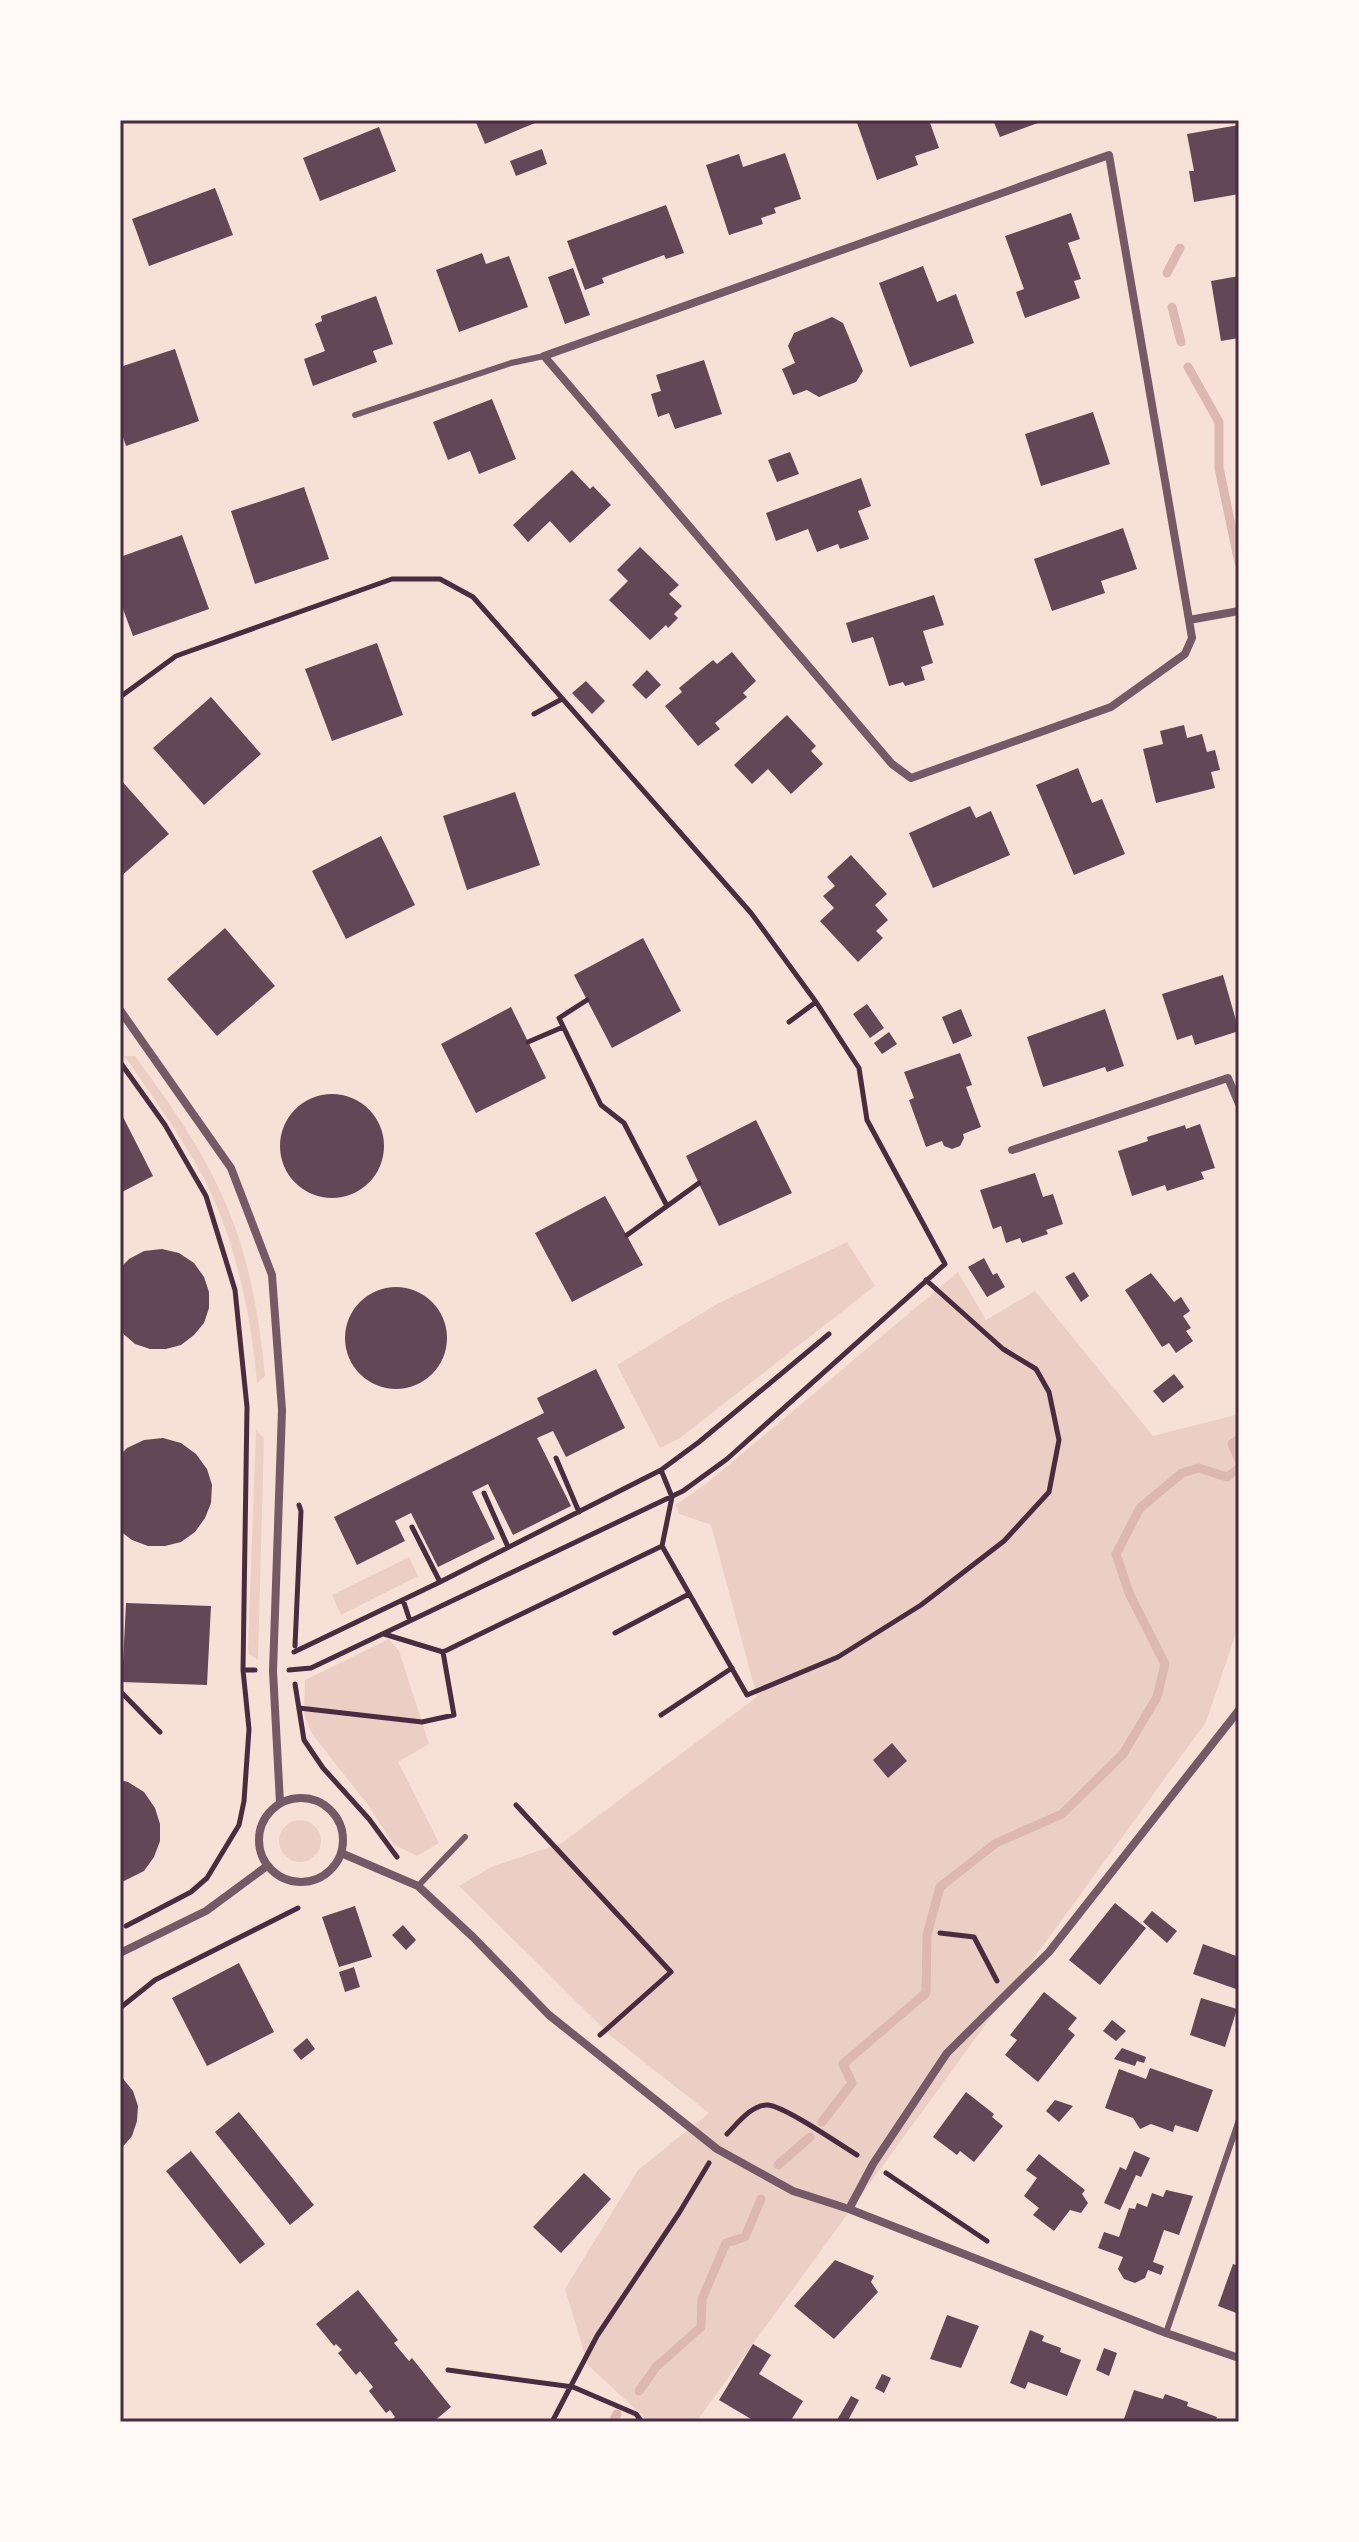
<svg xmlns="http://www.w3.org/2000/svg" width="1359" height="2542" font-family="'Asap Condensed',sans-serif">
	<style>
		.green { fill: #ebcfc5 }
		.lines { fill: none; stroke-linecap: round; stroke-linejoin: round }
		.stream { stroke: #dcb8b0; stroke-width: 9 }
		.building { fill: #644757 }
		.path { stroke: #4a2c40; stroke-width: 5 }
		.service { stroke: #755966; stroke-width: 6 }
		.minor { stroke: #755966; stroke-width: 8 }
		.neatline { fill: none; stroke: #4a2c40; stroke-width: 3 }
	</style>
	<rect width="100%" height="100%" fill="#f7e1d7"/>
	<path class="green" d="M124,1056H135C169,1102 203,1150 225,1202C249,1256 260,1319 265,1376L257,1383C251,1314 235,1237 202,1175C179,1133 152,1095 124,1056Z
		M847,1242L875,1286L680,1438L660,1448L617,1365L717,1304Z
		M958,1272L986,1320L1035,1291L1153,1436L1239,1414V1624L1206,1722L696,2422H649L588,2365L565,2289L638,2170L709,2113L612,2037L459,1886L491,1867L562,1843L757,1697L711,1525L680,1514L675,1505L706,1484Z
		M256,1430L264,1438L258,1660L249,1654L248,1648Z
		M409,1557L418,1576L341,1615L332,1595Z
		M389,1639L399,1651L429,1744L398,1762L439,1843L417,1856L393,1844L368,1805L312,1734L304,1714L305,1680Z
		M279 1841a21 21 0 1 1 42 0a21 21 0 1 1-42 0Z"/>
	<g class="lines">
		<path class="stream" d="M1167,273L1180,248
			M1172,307L1181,342
			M1188,367L1219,422V468L1239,563
			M1239,1439L1232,1444L1239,1460
			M822,2122L852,2083L843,2064L926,1993L927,1935L940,1887L996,1843L1062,1814L1123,1754L1157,1697L1165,1664L1129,1593L1116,1554L1140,1508L1182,1473L1199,1468L1227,1477L1239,1468
			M778,2165L810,2137
			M639,2391L656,2367L701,2327L702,2299L726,2243L745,2237L761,2199
			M613,2422L617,2414"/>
	</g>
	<path class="building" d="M475,120H542L485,144Z
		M856,120H929L939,148L915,156L918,165L877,180Z
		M993,120H1046L1000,137Z
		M1239,125V194L1194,202L1189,171H1194L1187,134Z
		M379,127L396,171L320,201L303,158Z
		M542,149L547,164L516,176L510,161Z
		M785,153L801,199L774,208L776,213L761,218L763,224L729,235L706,165L739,154L743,167Z
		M215,188L233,235L149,266L132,219Z
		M666,205L684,253L666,259L664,255L602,278L604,283L585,290L567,241Z
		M1071,213L1080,239L1068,243L1081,279L1074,281L1080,298L1025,318L1016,292L1024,289L1005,236Z
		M482,253L486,264L509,256L528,307L459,332L436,270Z
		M923,266L937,302L956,294L974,343L910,367L879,283Z
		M573,268L590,315L565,324L548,277Z
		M1239,276V338L1221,341L1211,281Z
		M376,296L393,344L373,351L377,362L313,386L304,359L325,351L315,324L322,321L321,316Z
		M832,317L843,323L863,371L856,382L819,397L807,390L793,395L782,369L795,363L788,346L794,333Z
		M175,349L199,421L126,446L120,428V367Z
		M704,360L722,414L675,429L669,413L658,417L651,394L661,391L656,375Z
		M492,399L516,459L479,474L470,451L448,460L433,422Z
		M1093,412L1110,464L1041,486L1025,434Z
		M790,452L799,474L777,482L768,460Z
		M572,470L590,489L593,486L611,505L570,543L550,521L528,542L513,525Z
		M861,478L871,506L858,511L869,539L840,549L838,544L817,552L808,529L776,541L766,513Z
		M304,487L329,559L255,584L231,511Z
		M1123,528L1137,569L1101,581L1105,593L1052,611L1034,559Z
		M182,535L209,609L133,636L120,601V557Z
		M640,547L679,585L669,594L682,606L674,614L678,618L668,628L666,625L650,640L609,600L628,581L617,570Z
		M934,595L944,625L923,631L933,663L921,667L925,680L905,686L903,682L889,686L873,637L852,643L846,623Z
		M377,643L403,715L332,741L305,669Z
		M732,652L756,681L743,693L747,697L715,723L720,729L698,746L665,706L682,692L679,688L713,660L717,664Z
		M647,670L661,685L646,699L632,685Z
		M586,681L605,701L592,714L572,693Z
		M211,697L261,754L204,805L153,748Z
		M787,715L816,746L811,751L823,764L791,794L768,769L752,784L734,765Z
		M1184,725L1187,738L1202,734L1207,752L1215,750L1220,770L1211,772L1215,788L1156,803L1143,749L1163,744L1160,731Z
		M1078,768L1092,803L1102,799L1125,854L1074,875L1036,785Z
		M120,779L169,834L120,877Z
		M515,792L540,865L467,890L443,816Z
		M970,806L976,818L991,811L1010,855L933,888L909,833Z
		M381,836L415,905L346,939L312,871Z
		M851,855L887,894L875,905L888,920L876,931L883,938L858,962L820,921L834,908L823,896L835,886L827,877Z
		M225,928L275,986L217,1036L167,979Z
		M643,938L681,1011L612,1048L574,975Z
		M1223,975L1239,1031L1195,1045L1192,1035L1177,1040L1162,994Z
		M867,1004L884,1028L870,1038L853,1014Z
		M511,1007L546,1078L476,1113L441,1044Z
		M961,1009L972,1036L953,1044L942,1017Z
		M1105,1009L1124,1066L1107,1072L1105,1067L1043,1087L1027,1037Z
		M889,1032L897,1044L882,1054L874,1043Z
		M960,1053L972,1085L966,1087L981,1127L963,1134L964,1138L960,1146L952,1149L944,1146L942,1141L926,1147L909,1100L914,1098L904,1072Z
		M280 1146a52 52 0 1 1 104 0a52 52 0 1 1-104 0Z
		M120,1111L153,1176L120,1193Z
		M756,1120L792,1193L719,1226L686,1156Z
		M1200,1124L1215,1168L1201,1172L1204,1179L1167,1191L1165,1185L1132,1196L1118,1151L1148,1141L1147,1137L1185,1125L1186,1129Z
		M1035,1173L1043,1197L1053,1194L1063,1224L1046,1230L1048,1234L1022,1243L1020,1238L1006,1243L1001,1226L993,1229L980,1190Z
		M605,1196L643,1265L572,1302L535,1233Z
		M162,1249L179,1253L194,1263L204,1277L209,1292V1308L204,1323L194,1335L181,1345L166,1349H150L135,1344L120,1331V1268L129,1259L144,1251Z
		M984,1258L993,1275L997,1273L1005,1287L987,1297L968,1267Z
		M1074,1272L1089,1296L1081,1302L1065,1277Z
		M1151,1273L1174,1302L1181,1297L1190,1311L1183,1316L1191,1328L1186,1331L1193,1341L1176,1353L1169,1343L1162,1347L1125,1290Z
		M345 1338a51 51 0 1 1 102 0a51 51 0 1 1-102 0Z
		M596,1369L625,1428L566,1457L553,1431L537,1438L571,1506L513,1535L488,1484L472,1492L495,1539L438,1567L411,1513L395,1521L405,1541L357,1565L334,1517L544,1413L537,1398Z
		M1174,1374L1184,1387L1163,1403L1153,1391Z
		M163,1438L181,1443L196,1454L207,1469L212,1485L211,1503L205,1518L195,1532L181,1542L165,1546H148L132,1540L120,1531V1455L127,1448L144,1440Z
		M126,1603L211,1606L207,1685L122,1682Z
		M892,1743L907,1761L888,1778L873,1760Z
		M120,1780L128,1782L144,1792L155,1808L160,1824V1841L154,1857L144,1871L120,1883Z
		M1115,1903L1146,1928L1100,1985L1069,1960Z
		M355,1906L372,1957L339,1967L322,1917Z
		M1152,1911L1177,1931L1167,1943L1143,1922Z
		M403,1925L416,1940L406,1950L392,1935Z
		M1203,1944L1239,1957V1990L1193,1974Z
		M239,1963L274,2032L207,2066L172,1998Z
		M354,1967L360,1987L345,1992L339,1972Z
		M1044,1992L1077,2018L1068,2029L1075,2035L1038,2082L1005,2055L1017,2040L1010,2035Z
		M1201,1998L1237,2009L1225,2047L1190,2035Z
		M1112,2020L1126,2031L1116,2041L1103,2031Z
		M307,2038L315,2049L301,2060L293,2050Z
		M1122,2048L1146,2057L1144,2063L1137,2061L1135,2066L1114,2059Z
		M1150,2068L1213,2090L1198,2132L1175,2125L1173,2132L1151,2124L1140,2129L1133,2118L1105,2108L1119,2069L1146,2079Z
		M120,2075L133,2091L138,2106L137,2121L132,2136L120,2150Z
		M966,2092L994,2114L992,2117L1003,2126L974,2162L960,2151L957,2155L933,2137Z
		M1055,2100L1073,2106L1059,2122L1046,2111Z
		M239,2112L314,2205L290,2225L215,2132Z
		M191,2151L265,2244L240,2264L166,2171Z
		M1134,2151L1150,2158L1141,2177L1136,2175L1120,2210L1104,2203L1120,2167L1126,2170Z
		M1039,2154L1085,2190L1082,2194L1088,2203L1081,2213L1070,2210L1054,2231L1033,2215L1039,2208L1024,2196L1037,2178L1026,2170Z
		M584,2173L611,2199L561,2253L533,2227Z
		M1166,2190L1193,2196L1179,2235L1164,2230L1153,2262L1164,2266L1161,2275L1148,2270L1145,2278L1135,2283L1124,2279L1118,2269L1123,2257L1098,2248L1104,2232L1119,2237L1129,2208L1135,2209L1137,2203L1147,2207L1152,2193L1163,2197Z
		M835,2260L874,2276L871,2282L878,2292L834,2339L794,2306Z
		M1233,2264L1239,2266V2314L1218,2306Z
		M358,2290L398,2340L394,2343L409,2361L412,2358L451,2407L433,2422H393L392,2420L395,2417L390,2410L386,2413L369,2391L373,2387L360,2371L356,2375L338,2353L342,2350L336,2344L334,2346L316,2324Z
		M947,2315L979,2326L961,2368L930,2359Z
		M1030,2330L1044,2336L1042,2341L1061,2348L1060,2352L1081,2360L1067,2396L1028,2382L1025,2389L1010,2383Z
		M753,2344L771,2355L759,2374L803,2401L790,2422H756L719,2400Z
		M1104,2348L1117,2353L1109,2376L1096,2370Z
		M882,2374L891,2378L884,2393L875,2388Z
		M1134,2390L1163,2399L1165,2394L1188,2402L1187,2406L1217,2417L1215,2422H1123Z
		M851,2396L859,2400L847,2422H841L837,2420Z"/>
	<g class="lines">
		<path class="path" d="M120,697L176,656L392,579H440L473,597L751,913L816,1002L859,1068L867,1120L945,1264L727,1459L683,1491L311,1668L289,1670
			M534,714L562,699
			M587,1000L559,1018L601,1105L624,1123L667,1206
			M789,1022L816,1002
			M528,1042L563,1027
			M120,1062L165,1125L206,1196L235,1290L247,1407L243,1670L249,1729L244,1801L239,1825L207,1878L191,1892L126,1926
			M627,1235L699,1183
			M556,1458L579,1512
			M661,1470L672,1497L662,1546
			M484,1493L508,1547
			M412,1527L440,1582
			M403,1600L410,1621
			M615,1633L689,1594
			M384,1634L443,1652L662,1546L747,1695L838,1657L921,1605L1004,1541L1049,1492L1059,1440L1049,1392L1036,1369L1003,1349L926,1280
			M295,1646L301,1511L299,1505
			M294,1652L440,1582L661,1470L699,1442L829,1334
			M243,1670H255
			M295,1684L304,1740L323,1768L369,1819L397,1857
			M120,1691L160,1732
			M299,1708L422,1722L454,1715L443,1652
			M661,1715L732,1668
			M516,1805L671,1972L600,2035
			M940,1933L974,1937L997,1981
			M120,2008L155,1980L298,1908
			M727,2134C737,2124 752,2104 768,2105C786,2107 839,2144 857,2155
			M886,2173L987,2241
			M448,2370L573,2387L636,2414L642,2422
			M552,2422L597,2336L679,2213L709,2163"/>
		<path class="service" d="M355,415L511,363L544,356
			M418,1886L465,1837
			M1166,2333L1239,2120"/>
		<path class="minor" d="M120,121L121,120
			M1189,620L1192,638L1185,654L1111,707L911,778L892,764L544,356L1109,155L1189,620L1239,611
			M120,1010L231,1168L272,1275L282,1410L273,1671L280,1803
			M1012,1150L1228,1078L1239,1104
			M259 1840a42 42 0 1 1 84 0a42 42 0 1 1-84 0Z
			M341,1853L418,1886L473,1937L549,2015L717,2149L793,2191L849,2209L1166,2333L1239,2358
			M120,1953L206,1911L267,1866
			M849,2209L873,2164L947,2053L1049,1952L1239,1710"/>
	</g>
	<rect width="1359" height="2542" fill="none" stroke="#fffaf5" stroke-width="244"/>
	<rect x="122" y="122" width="1115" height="2298" class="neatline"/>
</svg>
